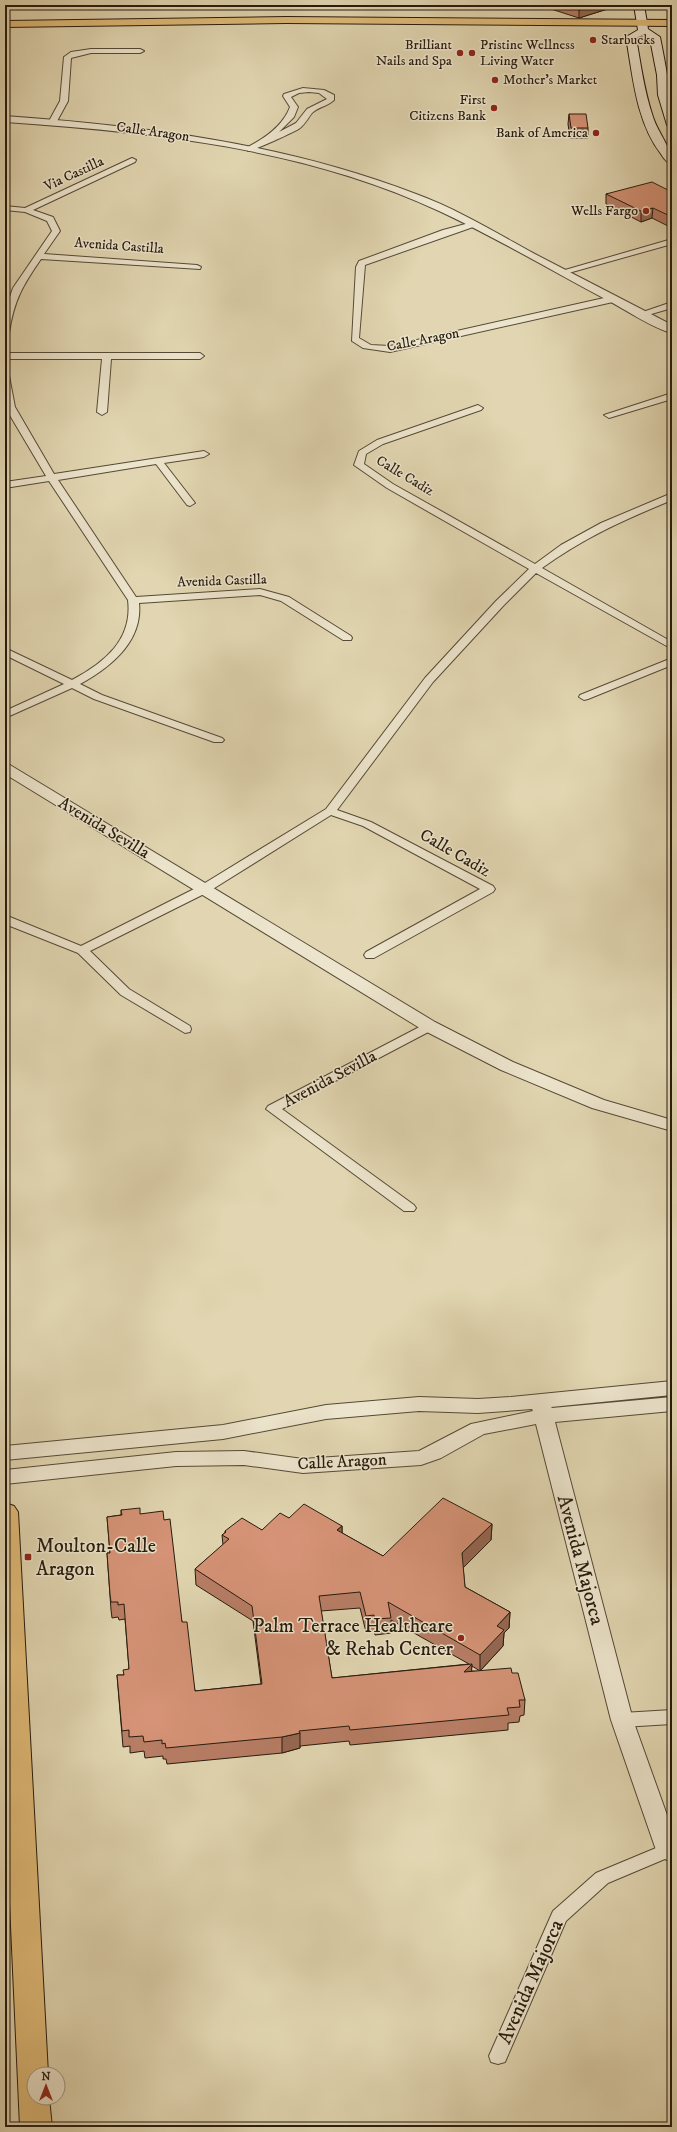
<svg xmlns="http://www.w3.org/2000/svg" width="677" height="2132" font-family="'IM FELL DW Pica',serif">
	<style>
		.lines { fill: none; stroke-linecap: round; stroke-linejoin: round }
		.minor-casing { stroke: #554a36; stroke-width: 2 }
		.tertiary-casing { stroke: #554a36; stroke-width: 2 }
		.secondary-casing { stroke: #261b0d; stroke-width: 2 }
		.primary-casing { stroke: #261b0d; stroke-width: 2 }
		.minor { fill: #ece4cc; fill-rule: evenodd }
		.tertiary { fill: #ece4cc; fill-rule: evenodd }
		.secondary { fill: #ece4cc; fill-rule: evenodd }
		.primary { fill: #e0bb78; fill-rule: evenodd }
		.wall { fill: #b87e66; stroke: #261b0d; fill-rule: evenodd }
		.shaded-wall { fill: #966753; stroke: #261b0d }
		.building { fill: #d69377; stroke: #261b0d }
		.poi-dot { fill: #8f2418; stroke: #ece4cc; stroke-width: 1.5 }
		.labels { text-anchor: middle; dominant-baseline: central; stroke-width: 3; stroke-linejoin: round; paint-order: stroke }
		.far-poi-label { font-size: 14px; fill: #261b0d; stroke: #ece4cc; text-anchor: end }
		.far-street-label { font-size: 14px; fill: #261b0d; stroke: #ece4cc }
		.street-label { font-size: 17px; fill: #261b0d; stroke: #ece4cc }
		.near-poi-label { font-size: 20px; fill: #261b0d; stroke: #ece4cc; text-anchor: start }
		.near-street-label { font-size: 20px; fill: #261b0d; stroke: #ece4cc }
	</style>
	<rect width="100%" height="100%" fill="#e1d6b1"/>
	<filter id="stains"><feTurbulence type="fractalNoise" baseFrequency=".005" numOctaves="4"/><feColorMatrix values="0 0 0 0 .2 0 0 0 0 .09 0 0 0 0 .02 0 0 0 .5 -.17"/></filter>
	<radialGradient id="worn" r=".72"><stop offset=".6" stop-color="#630" stop-opacity="0"/><stop offset="1" stop-color="#630" stop-opacity=".3"/></radialGradient>
	<g class="lines">
		<defs>
			<path id="minor" d="M91,49H140L144,51L140,53H91L71,58L68,101L56,123H50L49,121L60,101L64,57L71,52Z
				M303,88L324,90L334,95V100C328,106 318,107 312,113C308,118 305,124 300,128C295,132 252,151 248,151V147C265,138 283,126 290,107L283,96L284,94ZM309,92L319,93L327,99L307,109L296,123L279,132L294,117L298,107L291,97L299,93Z
				M132,158L136,160L135,162L33,210L53,217L60,231L44,254L197,265L201,267L200,269L41,259C23,285 14,300 9,333L5,336V312L13,288L52,231L47,221L25,212L5,210V206L25,208Z
				M473,222H476V226L365,265L359,338L371,345L390,346L613,296L617,299L613,302L390,352L363,348L352,341L356,267L359,261L443,230Z
				M672,239V244L565,274L558,272Z
				M672,302V308L641,317L637,314Z
				M5,353H200L204,356L200,359H111L107,412L102,415L97,412L102,359H5Z
				M5,373L9,376L15,407L54,474L204,451L209,454L204,457L164,463L195,503L190,506L187,505L156,464L58,480L136,597L260,589L289,597L351,636L352,638L351,640H343L281,601L260,595L139,603C143,641 111,667 80,684L102,695L222,738L224,740L222,742H214L94,699L72,688L5,718V711L64,684L5,655V648L72,680C104,663 133,640 128,600L49,481L5,488V482L46,476L5,407Z
				M672,393V399L609,418L604,415Z
				M478,405L483,408L481,410L383,444L366,454L364,464L393,484L535,564L561,545L601,523L672,493V500C624,520 585,537 542,568L672,642V649L536,573L504,605L433,682L337,810L371,822L493,886L495,889L493,892L374,958H366L364,955L366,952L480,889L363,826L331,815L208,892L90,951L129,989L190,1026L191,1029L190,1032L185,1033L121,995L78,953L5,924V915L81,946L200,886L326,809L425,678L496,601L529,569L387,488L354,465L359,451L377,440Z
				M672,658V665L588,699L584,700L579,697L580,695Z
				M429,1022L435,1026L434,1029L282,1109L414,1205L416,1208L414,1211H404L266,1109L268,1106Z
				M672,1710V1724L622,1727L616,1725L614,1720L616,1715L622,1713Z
				M668,1843L672,1844V1856L608,1883L566,1921L505,2062L498,2064L491,2062L489,2056L553,1911L596,1873Z"/>
			<path id="tertiary" d="M5,116C145,126 284,143 416,194C457,209 495,232 533,253C579,277 626,301 672,325V333C654,329 626,310 609,301C552,271 497,238 439,211C304,148 152,132 5,122Z
				M5,764L10,765L435,1022L513,1062L604,1100L672,1120V1131L592,1108L501,1070L423,1030L5,774Z
				M672,1381V1395L551,1407L552,1408L672,1397V1411L555,1422L633,1720L672,1829V1862L660,1857L656,1850L611,1720L536,1424L484,1434L441,1458L421,1465L303,1473L244,1465L176,1466L5,1484V1470L176,1452L244,1451L303,1459L419,1451L471,1424L533,1411L532,1409L478,1413L419,1411L326,1419L223,1439L5,1460V1446L223,1425L326,1405L419,1397L478,1399L511,1397Z"/>
			<path id="secondary" d="M634,5H644L648,29L660,37C666,67 672,98 672,128L667,125L658,95L657,75L650,39L643,35L636,38C641,65 644,91 653,117C658,133 672,148 672,164C667,163 664,159 661,154C636,121 633,77 626,37L638,30Z"/>
			<path id="primary" d="M286,17L672,20V26L286,23L5,27V21Z
				M5,1503L14,1506L18,1512L48,2074H34V2098H49L52,2127H20L5,1792Z"/>
		</defs>
		<use href="#minor" class="minor-casing"/>
		<use href="#tertiary" class="tertiary-casing"/>
		<use href="#secondary" class="secondary-casing"/>
		<use href="#primary" class="primary-casing"/>
		<use href="#minor" class="minor"/>
		<use href="#tertiary" class="tertiary"/>
		<use href="#secondary" class="secondary"/>
		<use href="#primary" class="primary"/>
	</g>
	<path class="wall" d="M551,5H617V6L579,18L551,9Z
		M569,114L588,128V138H570L568,124Z
		M672,192V228L652,218L641,222L606,204V194Z
		M121,1510L140,1514L164,1520L182,1622L195,1691L261,1684L253,1621L196,1585L195,1569L223,1545L222,1535L225,1533V1531L262,1530L289,1518L342,1526V1533L383,1556L492,1524L491,1540L463,1567L465,1587L510,1612L509,1628L504,1633L503,1646L480,1671L472,1666L471,1671L512,1673L525,1700L524,1715L520,1716L519,1722L508,1723V1730L350,1745L349,1741L300,1746V1748L282,1753L167,1764L166,1759H163V1756L145,1758L144,1751L130,1753V1746L123,1747L117,1675H124L129,1669L125,1619L119,1620L118,1617L112,1618L111,1610L107,1553H110L107,1517L121,1515ZM360,1608L366,1632L374,1631L375,1635L391,1633V1620L469,1664L332,1678L321,1611Z"/>
	<path class="shaded-wall" d="M597,5H617V6L579,18V10Z
		M653,208L652,218L641,222V211Z
		M492,1524L491,1540L462,1569V1553Z
		M342,1526V1541L337,1530Z
		M510,1612L509,1628L504,1633L503,1646L480,1671V1655L497,1626Z
		M472,1664L471,1680L464,1672Z
		M300,1733V1748L282,1753V1737Z"/>
	<path class="building" d="M562,5H597L579,10Z
		M569,114H586L588,128H571Z
		M652,182L672,192V217L653,208L641,211L606,194Z
		M443,1498L492,1524L462,1553L465,1587L510,1612L497,1626L504,1630L480,1655L388,1602L391,1618L375,1619L374,1615L366,1616L360,1592L319,1596L332,1678L472,1664L464,1672L511,1668L512,1673H518L525,1700H519L520,1707L507,1708L509,1715L350,1730L349,1726L299,1731L300,1733L282,1737L166,1748L165,1743L162,1744V1740L144,1742L143,1736L129,1737V1730L122,1731L117,1675H124L123,1670L129,1669L124,1604L118,1605V1602H111L110,1594L107,1553H110L107,1517L122,1515L121,1510L140,1508V1514L163,1511L164,1520L170,1519L182,1622H187L195,1691L262,1684L252,1606L195,1569L229,1539L222,1535L226,1532L225,1531L242,1518L262,1530L280,1513L289,1518L304,1504L342,1526L337,1530L383,1556Z"/>
	<g class="poi-dot">
		<circle cx="593" cy="40" r="4"/>
		<circle cx="460" cy="53" r="4"/>
		<circle cx="472" cy="53" r="4"/>
		<circle cx="495" cy="80" r="4"/>
		<circle cx="494" cy="108" r="4"/>
		<circle cx="596" cy="133" r="4"/>
		<circle cx="646" cy="211" r="4"/>
		<rect x="24" y="1553" width="8" height="8" rx="2"/>
		<circle cx="461" cy="1638" r="4"/>
	</g>
	<g class="labels">
		<g class="far-poi-label">
			<text x="601" y="40" text-anchor="start">Starbucks</text>
			<text x="452" y="45">Brilliant<tspan x="452" dy="16">Nails and Spa</tspan></text>
			<text x="480" y="45" text-anchor="start">Pristine Wellness<tspan x="480" dy="16">Living Water</tspan></text>
			<text x="503" y="80" text-anchor="start">Mother's Market</text>
			<text x="486" y="100">First<tspan x="486" dy="16">Citizens Bank</tspan></text>
			<text x="588" y="133">Bank of America</text>
			<text x="638" y="211">Wells Fargo</text>
		</g>
		<g class="far-street-label">
			<text transform="translate(153 132) rotate(8)">Calle Aragon</text>
			<text transform="translate(74 174) rotate(-25)">Via Castilla</text>
			<text transform="translate(119 246) rotate(4)">Avenida Castilla</text>
			<text transform="translate(423 340) rotate(-11)">Calle Aragon</text>
			<text transform="translate(405 476) rotate(31)">Calle Cadiz</text>
			<text transform="translate(222 581) rotate(-2)">Avenida Castilla</text>
		</g>
		<g class="street-label">
			<text transform="translate(104 828) rotate(31)">Avenida Sevilla</text>
			<text transform="translate(455 853) rotate(30)">Calle Cadiz</text>
			<text transform="translate(330 1079) rotate(-28)">Avenida Sevilla</text>
			<text transform="translate(342 1462) rotate(-3)">Calle Aragon</text>
		</g>
		<g class="near-poi-label">
			<text x="36" y="1546">Moulton-Calle<tspan x="36" dy="23">Aragon</tspan></text>
			<text x="453" y="1626" text-anchor="end">Palm Terrace Healthcare<tspan x="453" dy="23">&amp; Rehab Center</tspan></text>
		</g>
		<g class="near-street-label">
			<text transform="translate(580 1560) rotate(75)">Avenida Majorca</text>
			<text transform="translate(531 1982) rotate(-66)">Avenida Majorca</text>
		</g>
	</g>
	<rect width="677" height="2132" fill="none" stroke="#e1d6b1" stroke-width="20"/>
	<rect x="6" y="6" width="665" height="2120" fill="none" stroke="#261b0d" stroke-width="2"/>
	<rect x="10" y="10" width="657" height="2112" fill="none" stroke="#261b0d"/>
	<g transform="translate(46 2086)"><circle r="19" fill="#ece4cc" stroke="#9d9480"/>
	<path d="M0-3L7 15L0 10L-7 15Z" fill="#8f2418"/>
	<text y="-6" font-size="11" font-weight="bold" text-anchor="middle" fill="#261b0d">N</text>
	</g>
	<rect width="100%" height="100%" filter="url(#stains)"/>
	<rect width="100%" height="100%" fill="url(#worn)"/>
</svg>
